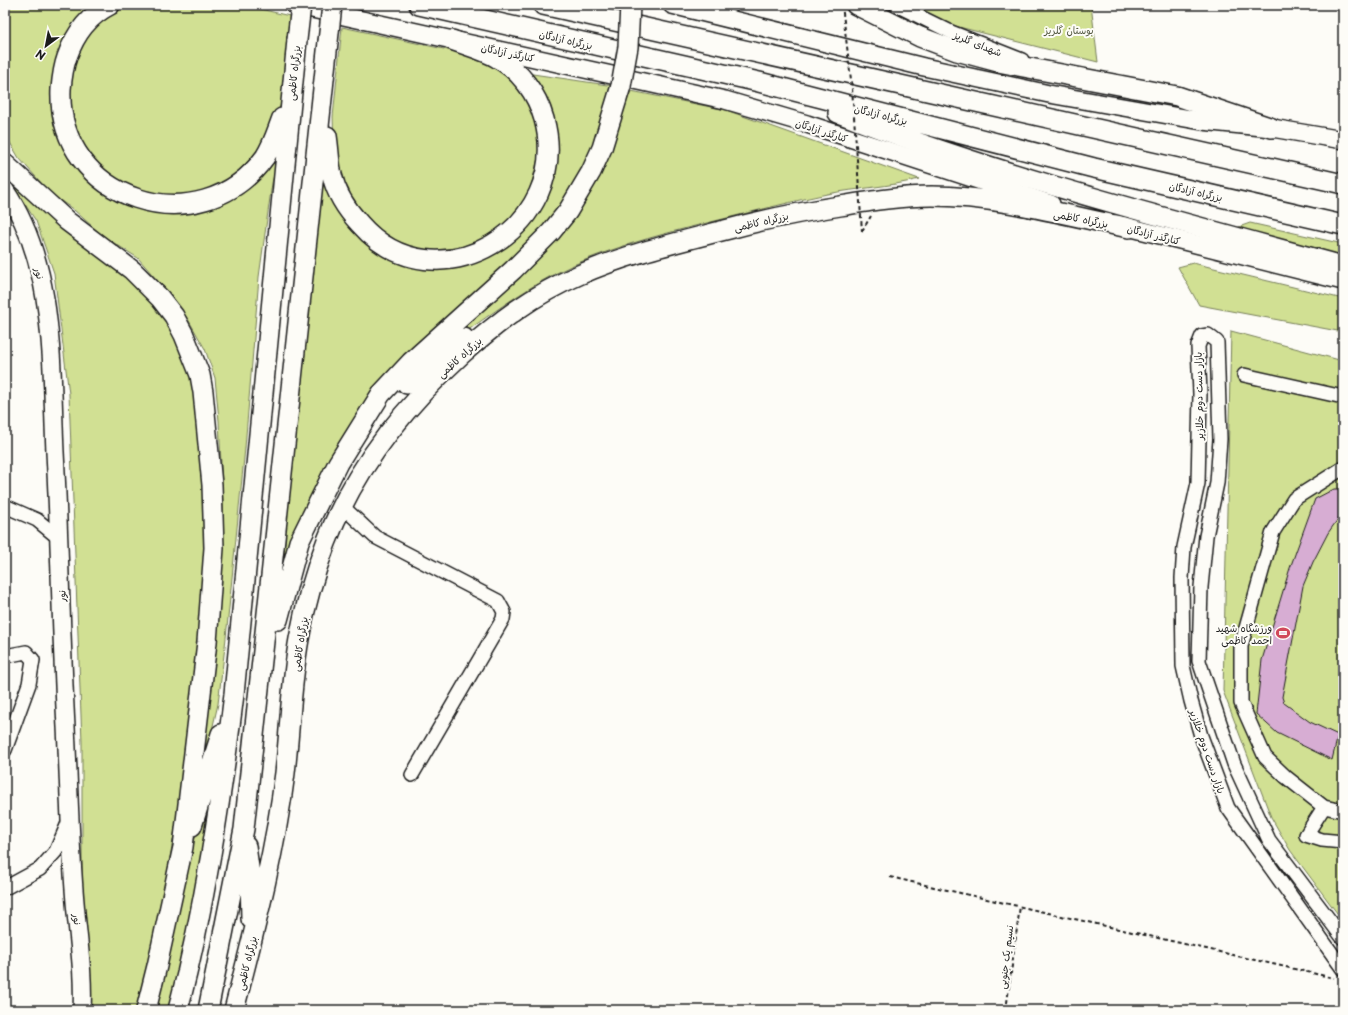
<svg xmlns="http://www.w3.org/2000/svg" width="1348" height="1015" font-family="'Playpen Sans','Playpen Sans Arabic',sans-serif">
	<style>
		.green { fill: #d1e093; stroke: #767e58 }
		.building { fill: #d7add3; stroke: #1c1c1c }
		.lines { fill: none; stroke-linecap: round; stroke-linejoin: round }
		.minor-casing { stroke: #1c1c1c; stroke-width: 16 }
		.major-casing { stroke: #1c1c1c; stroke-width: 20 }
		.highway-casing { stroke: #1c1c1c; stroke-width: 22 }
		.path { stroke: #1c1c1c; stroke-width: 2; stroke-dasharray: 4 3; stroke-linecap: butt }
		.minor { stroke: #fdfcf7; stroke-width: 13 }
		.major { stroke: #fdfcf7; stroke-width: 17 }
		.highway { stroke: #fdfcf7; stroke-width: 19 }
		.highway-bridge-casing { stroke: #1c1c1c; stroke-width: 22; stroke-linecap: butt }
		.path-bridge { stroke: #1c1c1c; stroke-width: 2; stroke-dasharray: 4 3; stroke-linecap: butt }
		.highway-bridge { stroke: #fdfcf7; stroke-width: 19 }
		.labels { text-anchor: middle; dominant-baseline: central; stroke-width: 4; stroke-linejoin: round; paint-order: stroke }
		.park-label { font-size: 10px; fill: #525740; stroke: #fdfcf7 }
		.street-label { font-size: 10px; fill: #1c1c1c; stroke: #fdfcf7 }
		.poi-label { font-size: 10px; fill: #1c1c1c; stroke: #fdfcf7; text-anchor: end }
	</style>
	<rect width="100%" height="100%" fill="#fdfcf7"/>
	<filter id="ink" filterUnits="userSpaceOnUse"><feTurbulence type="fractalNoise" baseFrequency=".025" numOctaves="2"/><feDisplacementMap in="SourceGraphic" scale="8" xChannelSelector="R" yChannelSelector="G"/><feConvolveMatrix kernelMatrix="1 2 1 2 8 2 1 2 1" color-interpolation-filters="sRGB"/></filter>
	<g filter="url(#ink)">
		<path class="green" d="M5,5H94L68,36L64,144L94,185L119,199L162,214L202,208L284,133L272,183L259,277L245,448L226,638L218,704L201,778L223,552V504L219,421L215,378L205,349L188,319L164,288L138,258L103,236L74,210L51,194L19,158L5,134Z
			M126,5H243L294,17L282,98L277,120L268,141L225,184L180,198L131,189L90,159L76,137L67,91L78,45L104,14Z
			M907,5H1091L1098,62L947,24Z
			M342,27L490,59L526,92L542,141L526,207L489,239L462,249L432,252L404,247L366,221L344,188L334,147L333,117Z
			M526,73L614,86L596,146L558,213L357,416C319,472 300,519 281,584L301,365L323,155L327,182L392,257L504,246L516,238L531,223L543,201L550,183Z
			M631,91L726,110L919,179C889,187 858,188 827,194C793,201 760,210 727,218C674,231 620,244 571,266C524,287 480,323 438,351L534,259L619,118Z
			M5,174L132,277L173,327L193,381L197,405L207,566L176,823L156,937L139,1010H88V956L82,879V742L69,394L54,273L36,221Z
			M1250,223L1343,244V257L1236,228Z
			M1193,263L1343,299V332L1199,305L1178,267Z
			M1231,331L1343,361V921L1290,850L1271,817L1223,691Z
			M218,759L195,891L169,1010H154L190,856Z"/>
		<path class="building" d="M1334,489H1343V512L1328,533L1313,562L1303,586L1282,697L1284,703L1310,722L1338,735L1332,760L1277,733L1256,714L1262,660L1290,568L1315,499Z"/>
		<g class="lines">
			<defs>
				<path id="minor" d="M896,5L951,32L1022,60
					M1244,375L1343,397
					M1343,468L1294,499L1273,532L1241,646V703L1265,757L1286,777L1324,807L1306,835L1322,840L1343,842
					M5,506L37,520L60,539
					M342,506L375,537L498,601L504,612L503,619L412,775
					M5,656L26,652L33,660L29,684L5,750
					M1324,807L1343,811
					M5,888L40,869L56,851L69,821
					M1343,938L1269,840L1234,764L1199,661L1201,587L1206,536L1217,483L1220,439L1217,342L1208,335L1202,336L1198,346L1200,394L1198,483L1184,547L1182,578L1183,666L1191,701L1201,736L1228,808L1343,969"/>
				<path id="major" d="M294,5L725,100L807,124L1051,204
					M672,5L924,67L1049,94L1202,121L1272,128L1343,140
					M5,190C56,265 51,365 55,452C60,544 61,636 66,727C69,785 70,844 75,902C78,938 84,973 82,1010
					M1116,224L1343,281"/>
				<path id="highway" d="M110,5C88,16 75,34 67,57C63,68 62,78 61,89C56,200 200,247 265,157C273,145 277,131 282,118
					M419,5L759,82L1094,168L1343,225
					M543,5L1343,184
					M856,5L920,37L957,51L998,62L1177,96L1272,128
					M838,113C1002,177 1174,220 1343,266
					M327,136C329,148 329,162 332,175C336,193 347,210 360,224C436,311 574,227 544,119C537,94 520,70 497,58C484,50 467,46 452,40
					M5,164L67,221L132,270L160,298L174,316L184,335L200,375L203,392L212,485L214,548L207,642L183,847L157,966L146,1010
					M407,384L420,371L464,338
					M278,620L299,542L338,463L381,394L411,362L513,270L551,232L568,211L591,172L602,148L621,86
					M192,826L221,734
					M246,846L250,875L251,919
					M178,1010C205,906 221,800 234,694L297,40
					M208,1010L244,829L328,42
					M234,1010C254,932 275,854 285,773C290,729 291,683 299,639C305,606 314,574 326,543C354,468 404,407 462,354C499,321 533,295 579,275C626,254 679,242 729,229C766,219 802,212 840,206C871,201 902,196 932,196C997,196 1066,215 1129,228"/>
			</defs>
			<use href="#minor" class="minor-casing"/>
			<use href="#major" class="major-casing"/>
			<use href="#highway" class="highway-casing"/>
			<path class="path" d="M862,231L871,216
				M890,877L1334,978
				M1006,1010L1020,906"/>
			<use href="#minor" class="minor"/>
			<use href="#major" class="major"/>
			<use href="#highway" class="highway"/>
			<defs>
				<path id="highway-bridge" d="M297,40L301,5
					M328,42L332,5
					M621,86L628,47L630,5"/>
			</defs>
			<use href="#highway-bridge" class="highway-bridge-casing"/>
			<path class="path-bridge" d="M842,5L852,88L862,231"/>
			<use href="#highway-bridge" class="highway-bridge"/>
		</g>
	</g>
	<defs>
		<symbol id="stadium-bare" viewBox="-9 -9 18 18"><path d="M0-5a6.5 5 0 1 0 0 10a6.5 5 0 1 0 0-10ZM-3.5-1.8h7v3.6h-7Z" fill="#d1495b" stroke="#fdfcf7" stroke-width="2.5" paint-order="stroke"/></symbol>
	</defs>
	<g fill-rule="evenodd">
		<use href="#stadium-bare" x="1273" y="623" width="20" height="20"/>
	</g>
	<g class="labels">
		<g class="park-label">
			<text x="1069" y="29">بوستان گلریز</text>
		</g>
		<g class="street-label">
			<text transform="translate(566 39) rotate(13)">بزرگراه آزادگان</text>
			<text transform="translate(978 43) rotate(22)">شهدای گلریز</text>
			<text transform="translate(508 52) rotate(12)">کنارگذر آزادگان</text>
			<text transform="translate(293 73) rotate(-84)">بزرگراه کاظمی</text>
			<text transform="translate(881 114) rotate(14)">بزرگراه آزادگان</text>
			<text transform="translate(822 130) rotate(18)">کنارگذر آزادگان</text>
			<text transform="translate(1196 191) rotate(13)">بزرگراه آزادگان</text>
			<text transform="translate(1081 218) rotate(11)">بزرگراه کاظمی</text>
			<text transform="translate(761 221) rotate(-13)">بزرگراه کاظمی</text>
			<text transform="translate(1154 234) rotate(14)">کنارگذر آزادگان</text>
			<text transform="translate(40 273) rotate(75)">نور</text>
			<text transform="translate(459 357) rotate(-42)">بزرگراه کاظمی</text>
			<text transform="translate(1198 396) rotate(-91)">بازار دست دوم خلازیر</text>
			<text transform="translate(61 596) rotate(-91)">نور</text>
			<text transform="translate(299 644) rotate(-81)">بزرگراه کاظمی</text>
			<text transform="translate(1208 751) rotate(71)">بازار دست دوم خلازیر</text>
			<text transform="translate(78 919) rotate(82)">نور</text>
			<text transform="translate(1005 957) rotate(-83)">نسیم یک جنوبی</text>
			<text transform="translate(246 963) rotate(-76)">بزرگراه کاظمی</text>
		</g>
		<g class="poi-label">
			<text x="1272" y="627">ورزشگاه شهید<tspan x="1272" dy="12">احمد کاظمی</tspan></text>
		</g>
	</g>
	<rect width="1348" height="1015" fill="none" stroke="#fdfcf7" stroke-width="20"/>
	<rect x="10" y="10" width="1328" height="995" fill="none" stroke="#1c1c1c" stroke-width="1.5" filter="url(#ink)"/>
	<g transform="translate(46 46) rotate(212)" stroke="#fdfcf7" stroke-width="3" paint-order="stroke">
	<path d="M0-3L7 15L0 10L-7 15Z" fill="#1c1c1c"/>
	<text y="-6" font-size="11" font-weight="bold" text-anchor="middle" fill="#1c1c1c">N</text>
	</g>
</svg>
